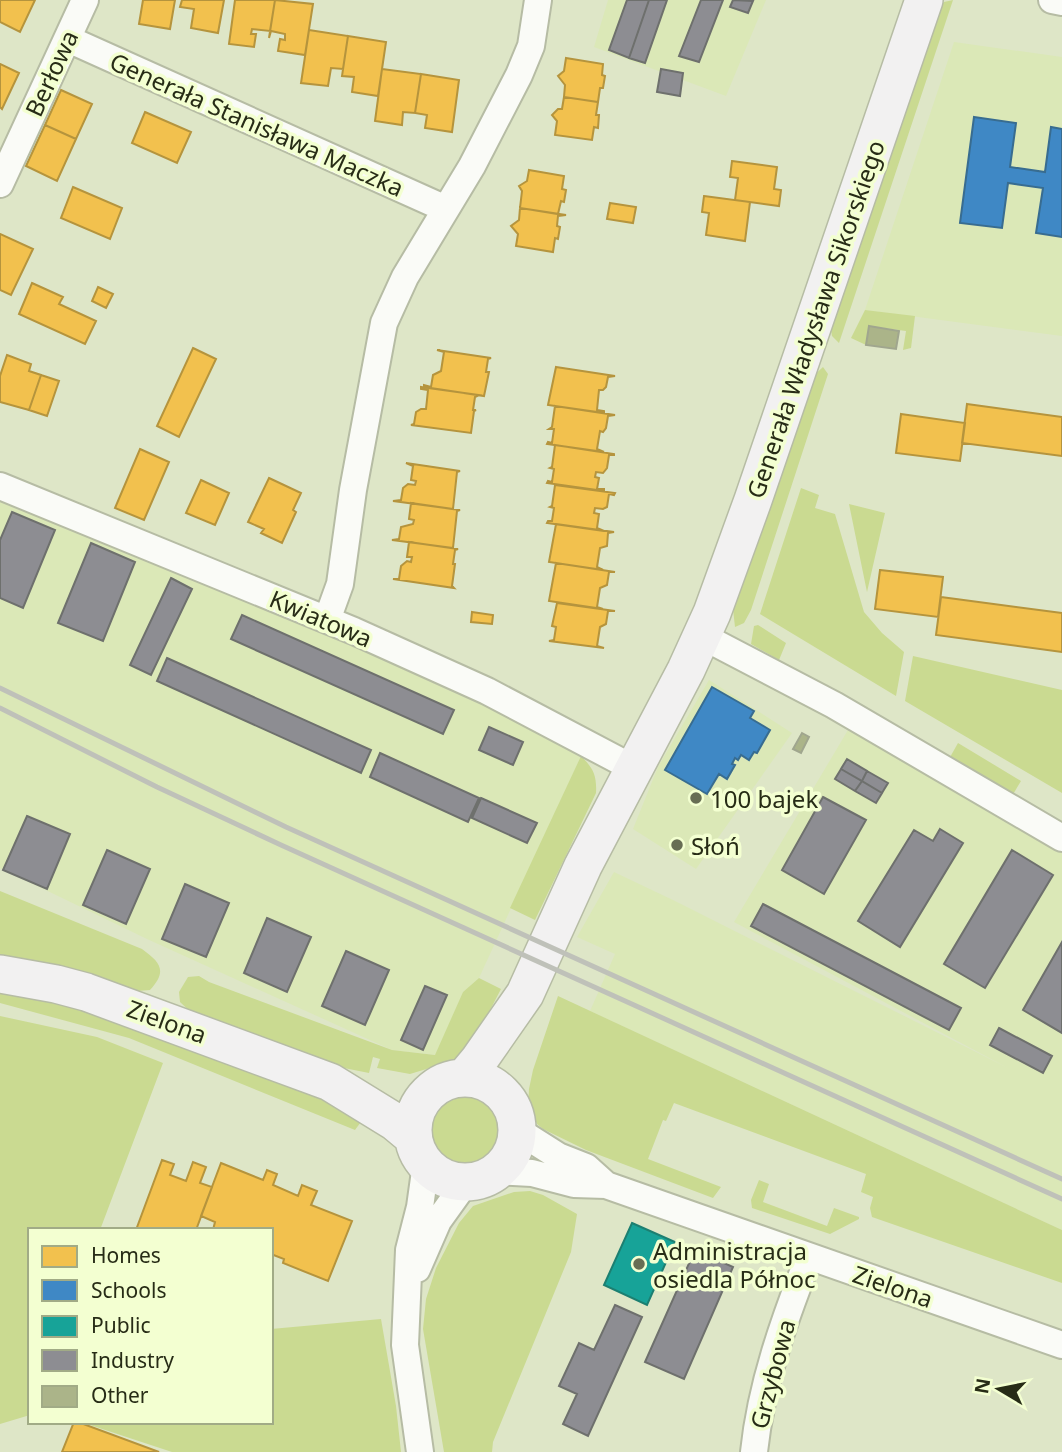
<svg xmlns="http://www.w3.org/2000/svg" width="1062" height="1452" font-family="'Noto Sans',sans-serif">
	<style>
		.built { fill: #dbe8b7 }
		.green { fill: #cada91 }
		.homes { fill: #f2c14e; stroke: #b5943d; stroke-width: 2 }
		.schools { fill: #3f88c5; stroke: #386c90; stroke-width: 2 }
		.public { fill: #17a398; stroke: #1c7f71; stroke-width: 2 }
		.industry { fill: #8d8d92; stroke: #6e706d; stroke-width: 2 }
		.building { fill: #abb489; stroke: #a0a68e; stroke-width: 2 }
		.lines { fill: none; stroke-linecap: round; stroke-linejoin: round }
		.minor-casing { stroke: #b6bca4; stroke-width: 30 }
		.secondary-casing { stroke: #b6bca4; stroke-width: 40 }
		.minor { stroke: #fafbf7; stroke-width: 26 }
		.secondary { stroke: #f2f1f1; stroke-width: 37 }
		.rail { stroke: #bfc1b9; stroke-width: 5 }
		.poi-dot { fill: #676d54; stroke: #f3ffd1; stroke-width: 2.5 }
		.labels { text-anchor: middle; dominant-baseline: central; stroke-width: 7; stroke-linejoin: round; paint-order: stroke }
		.street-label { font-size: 24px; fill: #272c16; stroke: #f3ffd1 }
		.poi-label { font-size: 24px; fill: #272c16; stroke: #f3ffd1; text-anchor: start }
	</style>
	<rect width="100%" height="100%" fill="#dee6c7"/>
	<path class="built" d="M608,0H766L726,96L594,47Z
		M954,42L1062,57V336L865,310Z
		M0,495L255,603L465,695L529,727L581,756L479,978L463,992L436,1055L392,1050L147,939L0,868Z
		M709,680L792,733L696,869L633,829L658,767Z
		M848,730L1062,853V1230L590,1011L615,954L577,937L614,872L675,901L1008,1068L734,922Z"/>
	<path class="green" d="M953,0L839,343L832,336L830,324L938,9L944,2Z
		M865,310L915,316L911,348L903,350L906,331L869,326L866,345L851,338Z
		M823,367L828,374L751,610L744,623L735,627L733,609L810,379Z
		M801,488L819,495L815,508L835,514L864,612L882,633L904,652L896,696L760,614Z
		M849,504L885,513L867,592Z
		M758,625L786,643L779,660L751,644L754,626Z
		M913,656L1062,690V793L905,701Z
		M958,743L1021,781L1012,796L949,759Z
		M581,756C593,768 597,775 596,793L535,920L510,908Z
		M0,891L142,949C160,962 168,971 150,990L125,992L0,958Z
		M199,976L209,982L392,1050L435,1055L463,992L479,978L501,989L474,1041L456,1060L410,1074L377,1068L380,1059L373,1057L369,1073L339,1067L197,1018L180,1002L179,992L188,977Z
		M0,991L63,1003L131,1025L366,1115L355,1130L129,1038L0,1003Z
		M558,996L1062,1230V1283L872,1217L870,1208L873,1197L861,1192L866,1174L674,1103L666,1121L663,1120L648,1159L721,1187L713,1198L586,1150L543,1129L537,1124L528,1107L529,1089L533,1070Z
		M0,1016L97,1037L163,1063L100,1230H30V1415L0,1424Z
		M431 1132a35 35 0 1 1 70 0a35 35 0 1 1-70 0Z
		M759,1180L769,1184L763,1202L827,1226L834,1208L859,1217V1219L830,1234L752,1208L751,1200Z
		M530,1191L543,1195L577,1214L571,1252L493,1442L492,1452H444L423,1329L426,1299L436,1268L459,1223L473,1206L514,1192Z
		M381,1319L396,1406L401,1452H172L81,1422H271V1329Z"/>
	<path class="homes" d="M0,0H35L20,32L0,22Z
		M143,0H175L170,29L139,24Z
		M182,0H224L218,33L191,28L194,9L180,7Z
		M235,0H275L270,31L252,29L251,34H256L254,47L229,44Z
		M275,0L313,4L305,55L278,51L280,39L285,40V34L271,31L269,38Z
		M309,30L348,36L343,69L331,68L328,86L301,83Z
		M348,36L386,42L378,96L352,92L354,77L342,76Z
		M566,58L603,64L602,75L605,76L603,88H600L598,102L564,97L565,85L558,76L564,71Z
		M0,64L19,73L2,109L0,107Z
		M382,69L421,74L415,113L403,112L402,125L375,121Z
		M421,74L459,80L452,132L425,128L427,115L415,113Z
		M61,90L92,104L76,139L45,125Z
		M564,97L598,102L596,115H599L598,128L594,127L592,140L555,135L557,121L552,115L558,109H562Z
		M145,112L191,132L177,163L132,143Z
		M45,125L76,139L57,181L26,166Z
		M732,161L777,167L774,189L781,190L779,206L735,200L738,178L730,177Z
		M529,170L564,176L562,189L566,190L564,202L561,201L558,214L520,208L522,191L519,186L527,181Z
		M73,187L122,208L110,239L61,218Z
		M704,196L750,202L745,241L706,235L709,213L702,212Z
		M610,203L636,207L633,223L607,219Z
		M520,208L566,215L558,216L557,226L560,227L558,239L555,238L553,252L516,246L518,234L511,226L519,220Z
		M0,234L33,249L11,295L0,290Z
		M32,283L63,297L59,304L96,321L85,344L19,314Z
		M98,287L113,294L106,308L92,301Z
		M193,348L216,359L179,437L157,426Z
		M437,350L491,358L488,359L486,372H489L484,396L424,387V385L431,387L433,375L441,371L444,352Z
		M7,355L31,364L29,371L41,375L29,410L0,402V376Z
		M556,367L615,376L608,377L606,387L603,390H599L597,410L604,411V413L548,405Z
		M41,375L59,381L47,416L29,410Z
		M421,387L479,395L475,397L473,410H476L474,411L471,433L411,425L414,424L416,412L421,409H426L428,390L421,389Z
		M967,404L1062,417V456L962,443Z
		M555,406L615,415L608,416L606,428L603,432L600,431L597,449L604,452L547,444L548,442L552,443L554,429H549L552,427Z
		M901,414L965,423L960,461L896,453Z
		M555,445L614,454V455H609L607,468L603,473L596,472L595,477L599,478L597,489H604V491L547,483L548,481L552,482L554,469L550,468L552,467Z
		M140,449L169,462L144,520L115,508Z
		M406,463L460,471L457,472L453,509L393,501L401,500L403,488L408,484L415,485L416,481L411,480L413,466Z
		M269,478L301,493L293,510L296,512L282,543L261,533L264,529L248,522Z
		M201,480L229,493L215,525L186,513Z
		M555,485L615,493L614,495L609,494L607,507L603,509L595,508L594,513L599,514L597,528L604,531L547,523L548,521H552L554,508L550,507L552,506Z
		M411,503L460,510L457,511L453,548L392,540L399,539L401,527L413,524L414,520L409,519Z
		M556,524L614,532L608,533L607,546L600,548L597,567L603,570L549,562Z
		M409,542L458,549L455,550L453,564H455L452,586L454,588L393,579H399L401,566L407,561L411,562L412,557H407Z
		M556,563L615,572H609L607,585L600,588L597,607L603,609L549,601Z
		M880,570L943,577L938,617L875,609Z
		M941,597L1062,613V652L936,635Z
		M557,603L615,611H608L606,624L600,627L597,646L604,648L549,641L554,640L556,627L552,626Z
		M472,612L493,615L492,624L471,622Z
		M162,1160L174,1164L170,1175L186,1181L193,1162L206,1167L200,1183L212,1187L196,1230H136Z
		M221,1163L263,1180L267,1170L277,1174L273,1185L298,1196L302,1185L317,1191L311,1205L352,1221L328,1281L283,1263L284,1259L271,1254V1230H213L215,1222L201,1216Z
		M74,1422H78L159,1452H62Z"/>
	<path class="schools" d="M974,117L1016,123L1010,167L1045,172L1051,127L1062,129V237L1036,233L1043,188L1008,183L1002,228L960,223Z
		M712,687L754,711L750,718L770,730L757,753L754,752L749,760L741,755L738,760L735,758L732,764L735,765L727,779L719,774L707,794L665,770Z"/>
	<path class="public" d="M632,1223L675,1242L647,1305L604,1285Z"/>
	<path class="industry" d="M627,0H649L629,58L609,50Z
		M649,0H667L645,63L629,58Z
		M701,0H723L699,62L679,56Z
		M733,0L753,1L748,13L730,7Z
		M661,69L683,73L680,96L657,92Z
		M12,512L55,530L23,608L0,598V540Z
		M91,543L135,562L103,641L58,623Z
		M171,578L192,589L151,675L130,665Z
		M242,615L454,710L443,734L231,639Z
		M167,658L371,750L361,773L157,681Z
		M489,727L523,742L513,765L479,750Z
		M380,753L479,798L468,822L370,777Z
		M847,759L867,771L862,781L841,769Z
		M841,769L862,781L855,791L835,779Z
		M867,771L888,783L882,793L862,781Z
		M862,781L882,793L876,803L855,791Z
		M823,797L866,820L824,894L782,870Z
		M481,798L537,823L527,843L472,818Z
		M27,816L70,834L47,889L3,870Z
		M940,829L963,843L900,947L858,921L914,830L933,841Z
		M107,850L150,869L126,924L83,905Z
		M1012,850L1053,875L985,988L944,964Z
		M185,884L229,903L206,957L162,939Z
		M763,904L961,1008L949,1030L751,926Z
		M267,918L311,937L287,992L244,973Z
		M1062,942V1033L1023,1010Z
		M346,951L389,970L365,1025L322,1006Z
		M425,986L447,995L423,1050L401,1040Z
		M999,1028L1052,1056L1043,1073L990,1045Z
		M695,1250L733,1267L684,1379L645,1362Z
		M615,1305L642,1317L588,1436L563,1424L577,1394L559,1386L579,1343L594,1350Z"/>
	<path class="building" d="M869,326L899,331L896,349L866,345Z
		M802,733L809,737L801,753L793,749Z"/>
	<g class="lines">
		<defs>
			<path id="minor" d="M1052,0L1062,2
				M68,39L446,209
				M0,184L85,0
				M0,486L354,631L487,691L633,768
				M327,620L340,584L353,490L384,323L405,277L472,166L519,75L531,46L538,0
				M702,636L834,705L1062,838
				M517,1130L558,1156L586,1167L606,1185
				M497,1171L532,1173L574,1184L606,1185L1062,1345
				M417,1269L438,1221L466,1182
				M420,1452L405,1345L409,1250L420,1207L426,1164
				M754,1452C761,1385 784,1320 809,1257"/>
			<path id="secondary" d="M0,974L56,984L86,992L330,1082L395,1122L413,1137
				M413 1130a52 52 0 1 1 104 0a52 52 0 1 1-104 0Z
				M464,1078L479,1060L525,994L583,866L686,670L712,613L753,500L924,0"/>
		</defs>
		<use href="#minor" class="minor-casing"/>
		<use href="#secondary" class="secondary-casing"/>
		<use href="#minor" class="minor"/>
		<use href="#secondary" class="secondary"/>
		<path class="rail" d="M0,688L286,827L1062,1179
			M0,708L157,787L281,845L1062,1199"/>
	</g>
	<g class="poi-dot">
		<circle cx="696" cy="798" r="7"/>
		<circle cx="677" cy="845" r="7"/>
		<circle cx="639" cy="1264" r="7"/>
	</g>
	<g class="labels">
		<g class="street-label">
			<text transform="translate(51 73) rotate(-65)">Berłowa</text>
			<text transform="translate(257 124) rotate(24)">Generała Stanisława Maczka</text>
			<text transform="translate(815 319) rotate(-71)">Generała Władysława Sikorskiego</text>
			<text transform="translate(321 618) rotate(23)">Kwiatowa</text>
			<text transform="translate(167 1021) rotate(20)">Zielona</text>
			<text transform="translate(893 1286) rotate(19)">Zielona</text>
			<text transform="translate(772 1374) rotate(-75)">Grzybowa</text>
		</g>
		<g class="poi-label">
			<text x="710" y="798">100 bajek</text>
			<text x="691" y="845">Słoń</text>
			<text x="653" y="1250">Administracja<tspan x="653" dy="28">osiedla Północ</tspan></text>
		</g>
	</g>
	<rect x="28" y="1228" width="245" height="196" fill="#f3ffd1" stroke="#a1ab86" stroke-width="2"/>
	<rect x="42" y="1246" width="35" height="21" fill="#f2c14e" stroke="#a1ab86" stroke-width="2"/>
	<text x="91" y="1263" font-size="21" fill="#272c16">Homes</text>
	<rect x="42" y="1280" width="35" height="21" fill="#3f88c5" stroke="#a1ab86" stroke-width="2"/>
	<text x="91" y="1298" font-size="21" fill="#272c16">Schools</text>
	<rect x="42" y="1316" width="35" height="21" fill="#17a398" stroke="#a1ab86" stroke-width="2"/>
	<text x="91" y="1333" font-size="21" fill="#272c16">Public</text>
	<rect x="42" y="1350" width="35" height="21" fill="#8d8d92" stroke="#a1ab86" stroke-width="2"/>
	<text x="91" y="1368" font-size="21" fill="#272c16">Industry</text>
	<rect x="42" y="1386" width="35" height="21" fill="#abb489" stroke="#a1ab86" stroke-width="2"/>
	<text x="91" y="1403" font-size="21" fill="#272c16">Other</text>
	<g transform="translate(999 1389) rotate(280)" stroke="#f3ffd1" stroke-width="5" paint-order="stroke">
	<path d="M0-5L12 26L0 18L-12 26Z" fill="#272c16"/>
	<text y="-10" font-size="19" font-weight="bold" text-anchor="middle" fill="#272c16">N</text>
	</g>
</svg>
